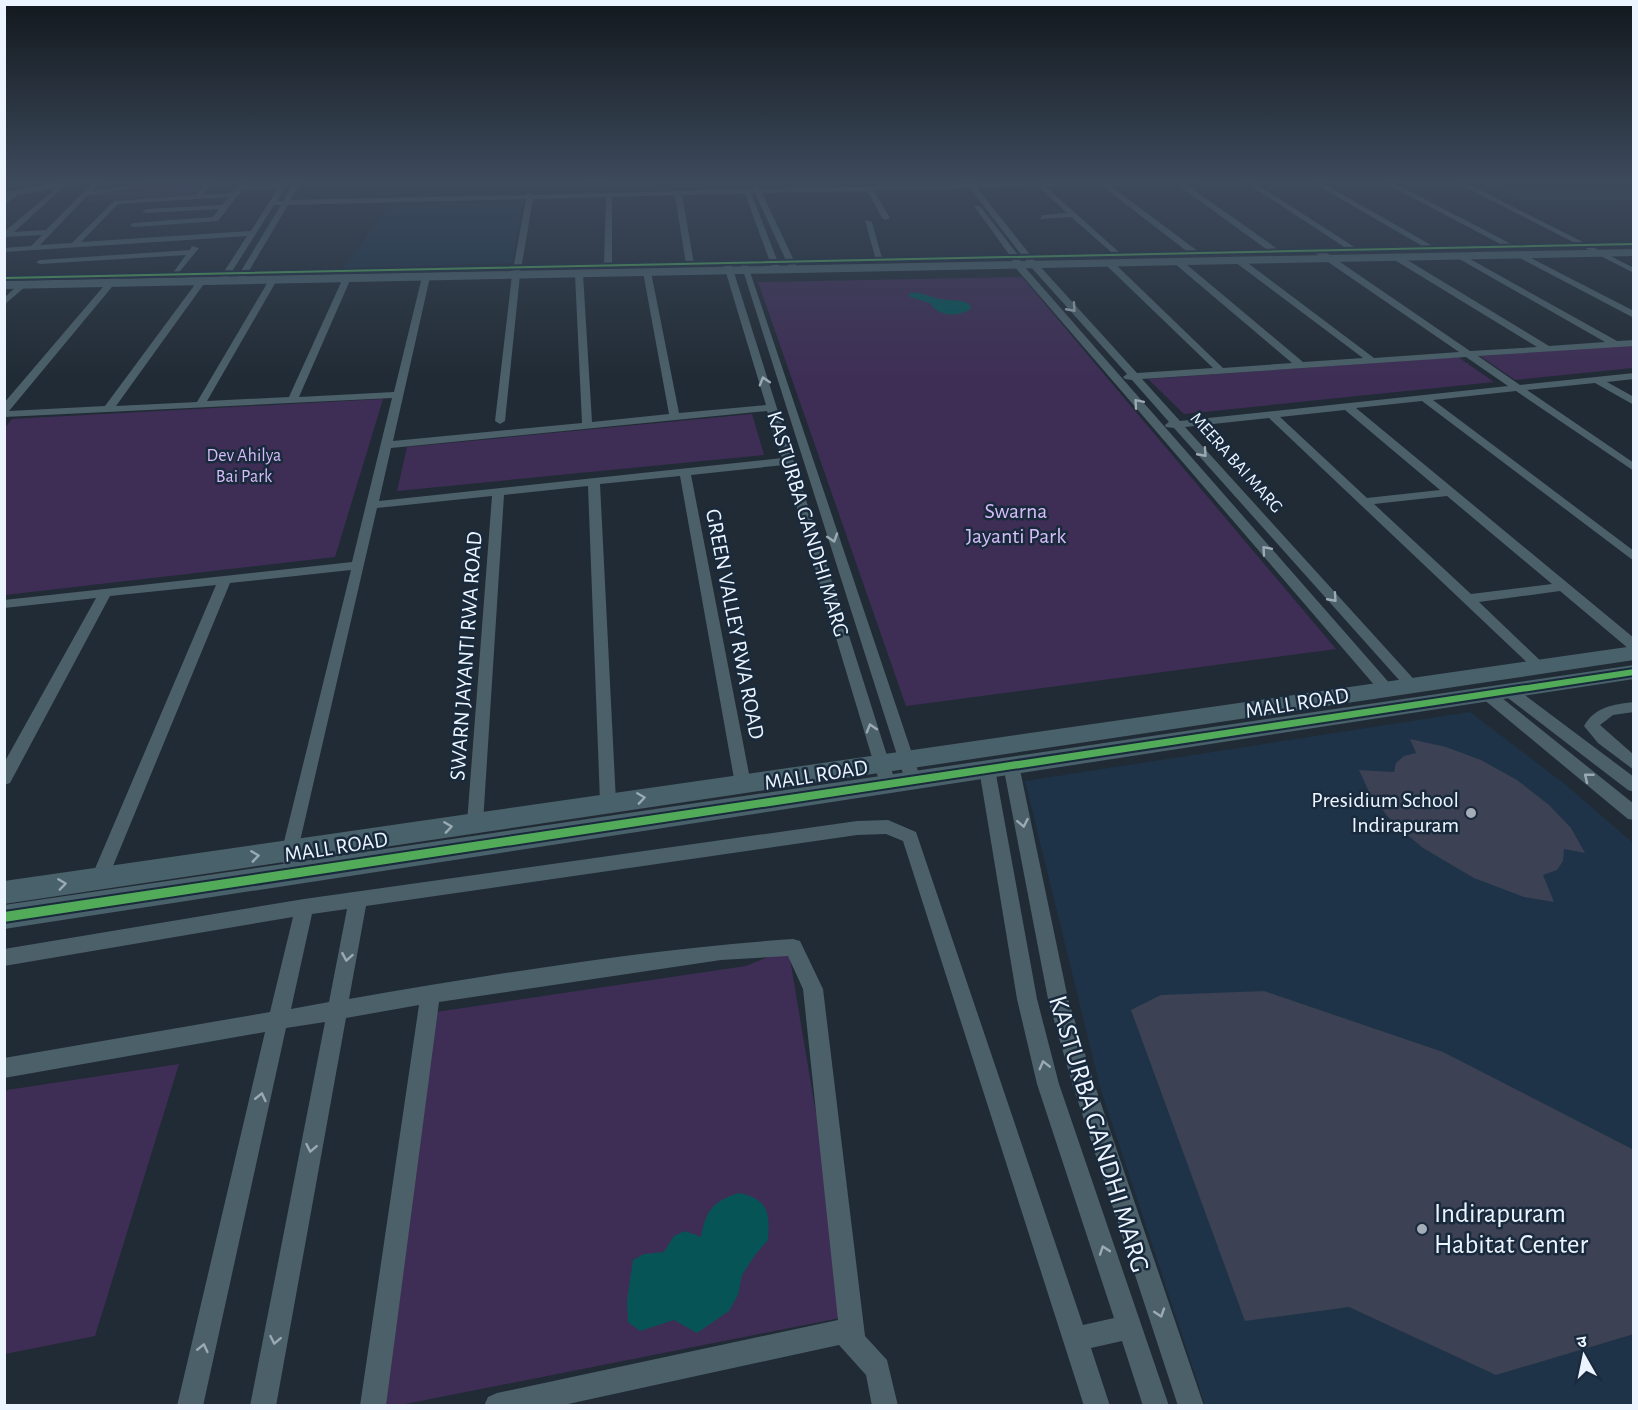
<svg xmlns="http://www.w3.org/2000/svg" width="1638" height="1410" font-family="'Alegreya Sans','Noto Sans Devanagari',sans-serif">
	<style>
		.built { fill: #1e3348 }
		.green { fill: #3e2e55 }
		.water { fill: #075457 }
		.building { fill: #3c4153 }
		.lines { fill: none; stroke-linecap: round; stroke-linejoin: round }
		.street { fill: #4b6069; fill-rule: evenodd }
		.secondary { fill: #49616a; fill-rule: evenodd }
		.cycleway-casing { stroke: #192a3d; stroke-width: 4 }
		.cycleway { fill: #51ab58; fill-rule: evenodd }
		.oneway { stroke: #9caab4 }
		.oneway2 { stroke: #9aabb4 }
		.poi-dot { fill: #a5aeb8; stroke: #192a3d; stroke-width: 2 }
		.labels { text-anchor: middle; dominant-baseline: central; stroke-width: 5; stroke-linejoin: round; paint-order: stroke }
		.far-park-label { font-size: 18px; fill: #d6bcf8; stroke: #192a3d }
		.far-street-label { font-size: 18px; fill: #ecf5ff; stroke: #192a3d }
		.park-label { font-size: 22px; fill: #d6bcf8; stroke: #192a3d }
		.street-label { font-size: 22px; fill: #ecf5ff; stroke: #192a3d }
		.poi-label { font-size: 22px; fill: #ecf5ff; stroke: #192a3d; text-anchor: end }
		.near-street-label { font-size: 27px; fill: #ecf5ff; stroke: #192a3d }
		.near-poi-label { font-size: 27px; fill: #ecf5ff; stroke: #192a3d; text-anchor: start }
	</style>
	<rect width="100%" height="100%" fill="#212b35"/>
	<path class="built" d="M1473,180H1620L1633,187V203L1527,205Z
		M523,202L512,263L343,268L390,205Z
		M1470,712L1566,785L1633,843V1405H1205L1100,1087L1025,781Z"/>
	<path class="green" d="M194,180H207L195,195L86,202L93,195Z
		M1022,277L1336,649L906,706L758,282Z
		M1633,345V368L1515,380L1480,356Z
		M1458,357L1494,382L1184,414L1148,379Z
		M383,399L335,557L5,595L4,429L12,419Z
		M752,414L764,455L397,491L407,447Z
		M793,947L790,959L850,1316L400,1405L386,1406L436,1012L746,966Z
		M179,1064L95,1336L5,1354L4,1096L7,1090Z"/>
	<path class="water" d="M911,293C922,292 929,297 940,299C951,301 960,299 970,304L971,309C959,317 938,317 930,303L910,297L908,295Z
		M739,1193C769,1199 770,1214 768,1240L755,1255L742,1275L738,1295L729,1311L697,1333L674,1320L640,1331L628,1322L627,1301L633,1260L644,1254L664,1252L674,1236L685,1231L701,1237C706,1210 713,1201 739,1193Z"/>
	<path class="building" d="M1410,739L1446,747L1481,760L1517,780L1549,805L1571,828L1585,853L1564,849L1563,861L1557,870L1543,875L1554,902L1524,897L1474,878L1423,848L1392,822L1370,794L1359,770L1394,772L1396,763L1404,756L1416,753Z
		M1264,991L1443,1052L1634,1150V1334L1496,1375L1349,1307L1245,1321L1131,1010L1161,995Z"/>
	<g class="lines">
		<path class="street" d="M95,180H102L92,191L163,180H182L87,196L40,245L72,243L114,201L196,195L208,180H215L203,195L232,193L242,180H249L245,186L281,184L283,180H290L277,201H283L295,180H302L290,200L526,195L530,192L533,195L753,189L756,186L760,189L966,184V180L973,184L1219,180L1184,183L1279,250V254H1273L1175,183L1109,185L1199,252V256H1193L1101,185L1045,186L1120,253L1121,255L1117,257L1071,217L1040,219L1043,215L1067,213L1038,186L977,188L1036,262L1137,373L1213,368L1106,265V261H1112L1223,368L1292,363L1174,263V259H1180L1303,362L1363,358L1235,262V258H1241L1374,358L1459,352L1315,253V249H1321L1470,351L1537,347L1393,259V255H1399L1549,346L1605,342L1454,256L1461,254L1617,341L1634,340V346L1478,356L1520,385L1634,373V379L1607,382L1634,397V405L1595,383L1527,390L1634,463V471L1516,391L1433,400L1634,551V561L1422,401L1356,408L1634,638V651L1629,649L1560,591L1479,602L1547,667L1540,672L1535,670L1269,418L1185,427L1420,686L1413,691L1408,690L1174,428L1166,427L1165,425L1169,422L1132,380L1125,379L1123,377L1127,374L1030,266L970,188L873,190L890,218L886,220L882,218L867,191L762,193L798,269L794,271L790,269L755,193H751L781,270L777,272L773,270L745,194L682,195L694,264L690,266L686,264L675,195L612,197V266L608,268L604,266L606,197L533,199L520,275L505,421L500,424L495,421L512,275L526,199L288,205L243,281L239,283L235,281L281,205H274L226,281L222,283L218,281L247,236L4,252V248L31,246L42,235L4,237V232L61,184L66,185L14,232L46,230ZM278,188L251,231L81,242L118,204L229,197L222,205L146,209L142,211L146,213L219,209L213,217L134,223L130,225L134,227L218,221L242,190ZM1466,357L1508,386L1180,421L1142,379ZM1345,410L1440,490L1367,498L1280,417ZM1447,496L1552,584L1471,594L1374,504Z
			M1242,180H1250L1359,250L1352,252Z
			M1308,180H1317L1438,249L1431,251Z
			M1379,180H1388L1517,247L1510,249Z
			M1451,180H1460L1634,268V273Z
			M606,181L608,184L560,187L557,185Z
			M15,192L20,193L4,205V199Z
			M974,206H980L1018,255L1022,264L1392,686L1394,690L1392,694H1382L1015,267L1011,257Z
			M865,220L872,222L883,262L876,260Z
			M192,246L199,248L176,276L172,274L186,255L40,264L36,262L40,260L190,250Z
			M1519,252L1634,311V318L1516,256L1515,254Z
			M727,261L731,263L896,784L894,788L888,790L882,788L880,784L784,465L691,475L751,784L749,788L743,790L737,788L735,784L680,476L600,484L616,802L614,807L608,808L602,807L600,802L588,486L504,495L483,823L481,828L475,830L469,828L467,823L492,496L377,508L295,863L289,865L283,863L280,858L351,570L230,583L106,883L100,885L94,883L91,878L216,585L110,596L10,783L4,785V763L96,598L4,608V600L352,562L392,398L4,417V403L114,274L121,276L9,411L105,406L199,279H202L206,281L116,406L197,402L269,280L273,278L277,280L207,401L289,397L343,278L347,276L351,278L299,397L394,392L422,277L426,275L430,277L393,441L582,423L575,274L579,272L583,274L592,422L669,414L643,272L647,270L651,272L679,413L766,405L723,263ZM767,411L782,458L379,501L391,448Z
			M740,261L747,263L921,780L919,784L913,786L907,784L905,780Z
			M20,283L27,285L4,305V298Z
			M1509,686L1514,687L1634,777V792L1628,790L1504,695L1502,691L1504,687Z
			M1487,689L1492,690L1634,804V820L1628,819L1482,698L1480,694Z
			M1634,702V712L1613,715L1600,725L1634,755V770L1598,743L1584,726C1596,706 1612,705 1634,702Z
			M1011,759L1017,761L1019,765L1068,999L1094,1083L1204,1406H1178L1072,1083L1048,999L1003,765L1005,761Z
			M987,763L993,765L995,769L1037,999L1059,1084L1169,1406H1143L1122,1341L1091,1348L1110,1406H1084L903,841L886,834L857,835L366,906L349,999C494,974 646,949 793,939L800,941L823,989L865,1336L887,1360L898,1406H872L866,1375L839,1345L559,1406H484L488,1397L497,1393L838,1320L803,989L788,956L721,960L439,1002L386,1406H360L419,1005L346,1018L276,1406H250L325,1022L286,1028L203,1406H177L265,1032L4,1078V1058L270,1012L293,917L4,966V949L304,899L857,821L888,820L916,832L1083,1325L1114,1318L1037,1084L1017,999L979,769L981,765ZM347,909L329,1002L291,1009L312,914Z"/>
		<path class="secondary" d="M72,180H98L4,198V192Z
			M1634,249V256L4,289V281Z
			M1634,646V660L4,904V881Z
			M1634,665V679L4,929V905Z"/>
		<defs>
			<path id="cycleway" d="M1634,243V245L4,279V277Z
				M1634,669V675L4,922V912Z"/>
		</defs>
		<use href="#cycleway" class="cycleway-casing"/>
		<use href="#cycleway" class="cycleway"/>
	</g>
	<defs><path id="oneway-chevron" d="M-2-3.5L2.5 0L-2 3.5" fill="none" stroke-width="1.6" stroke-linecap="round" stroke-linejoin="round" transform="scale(1.5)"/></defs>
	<g class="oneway">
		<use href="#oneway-chevron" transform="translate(1072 308) rotate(48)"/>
		<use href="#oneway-chevron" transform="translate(764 381) rotate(-107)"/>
		<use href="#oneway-chevron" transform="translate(1138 403) rotate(-131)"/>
		<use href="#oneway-chevron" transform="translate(1203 453) rotate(48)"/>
		<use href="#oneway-chevron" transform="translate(833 538) rotate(72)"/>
		<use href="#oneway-chevron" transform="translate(1266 550) rotate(-131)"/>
		<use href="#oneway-chevron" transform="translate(1333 598) rotate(48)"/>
		<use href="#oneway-chevron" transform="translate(871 728) rotate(-107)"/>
		<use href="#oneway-chevron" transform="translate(1588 777) rotate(-141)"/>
		<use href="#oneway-chevron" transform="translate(1023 823) rotate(79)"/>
		<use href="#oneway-chevron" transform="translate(347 957) rotate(100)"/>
		<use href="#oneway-chevron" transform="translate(1044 1065) rotate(-104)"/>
		<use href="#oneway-chevron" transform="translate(261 1097) rotate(-77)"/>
		<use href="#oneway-chevron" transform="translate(311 1148) rotate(101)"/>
		<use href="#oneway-chevron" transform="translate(1104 1250) rotate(-109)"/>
		<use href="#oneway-chevron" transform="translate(1160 1313) rotate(72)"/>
		<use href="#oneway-chevron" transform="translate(275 1340) rotate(101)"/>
		<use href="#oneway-chevron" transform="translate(203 1348) rotate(-77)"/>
	</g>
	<g class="oneway2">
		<use href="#oneway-chevron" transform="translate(641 798) rotate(-8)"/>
		<use href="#oneway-chevron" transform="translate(448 827) rotate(-8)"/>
		<use href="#oneway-chevron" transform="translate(255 856) rotate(-8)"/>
		<use href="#oneway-chevron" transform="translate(62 884) rotate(-8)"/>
	</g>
	<linearGradient id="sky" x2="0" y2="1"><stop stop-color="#12181d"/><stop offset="0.48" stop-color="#3d4a5c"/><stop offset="1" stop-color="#3d4a5c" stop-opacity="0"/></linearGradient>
	<rect width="1638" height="378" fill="url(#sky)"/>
	<g class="poi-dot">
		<circle cx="1471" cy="813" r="6"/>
		<circle cx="1422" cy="1229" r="6"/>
	</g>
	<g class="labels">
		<g class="far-park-label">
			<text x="244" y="456">Dev Ahilya<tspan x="244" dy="21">Bai Park</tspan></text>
		</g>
		<g class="far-street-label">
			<text transform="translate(1236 463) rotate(48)">MEERA BAI MARG</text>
		</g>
		<g class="park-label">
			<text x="1016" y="511">Swarna<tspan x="1016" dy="25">Jayanti Park</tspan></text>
		</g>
		<g class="street-label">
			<text transform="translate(808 524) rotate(73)">KASTURBA GANDHI MARG</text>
			<text transform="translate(735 624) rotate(79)">GREEN VALLEY RWA ROAD</text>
			<text transform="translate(466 656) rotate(-86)">SWARN JAYANTI RWA ROAD</text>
			<text transform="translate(1297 703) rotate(-9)">MALL ROAD</text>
			<text transform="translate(816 775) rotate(-9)">MALL ROAD</text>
			<text transform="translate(336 847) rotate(-9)">MALL ROAD</text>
		</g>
		<g class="poi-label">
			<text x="1459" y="800">Presidium School<tspan x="1459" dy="25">Indirapuram</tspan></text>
		</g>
		<g class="near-street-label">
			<text transform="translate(1099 1134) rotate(73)">KASTURBA GANDHI MARG</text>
		</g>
		<g class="near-poi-label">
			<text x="1434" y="1213">Indirapuram<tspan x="1434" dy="31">Habitat Center</tspan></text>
		</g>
	</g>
	<rect width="1638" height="1410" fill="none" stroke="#ecf5ff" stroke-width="12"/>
	<g transform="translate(1584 1356) rotate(351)" stroke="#192a3d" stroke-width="4.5" paint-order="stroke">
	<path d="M0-4.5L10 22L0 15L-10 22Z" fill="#ecf5ff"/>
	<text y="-9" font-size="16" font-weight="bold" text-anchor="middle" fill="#ecf5ff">उ</text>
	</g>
</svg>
